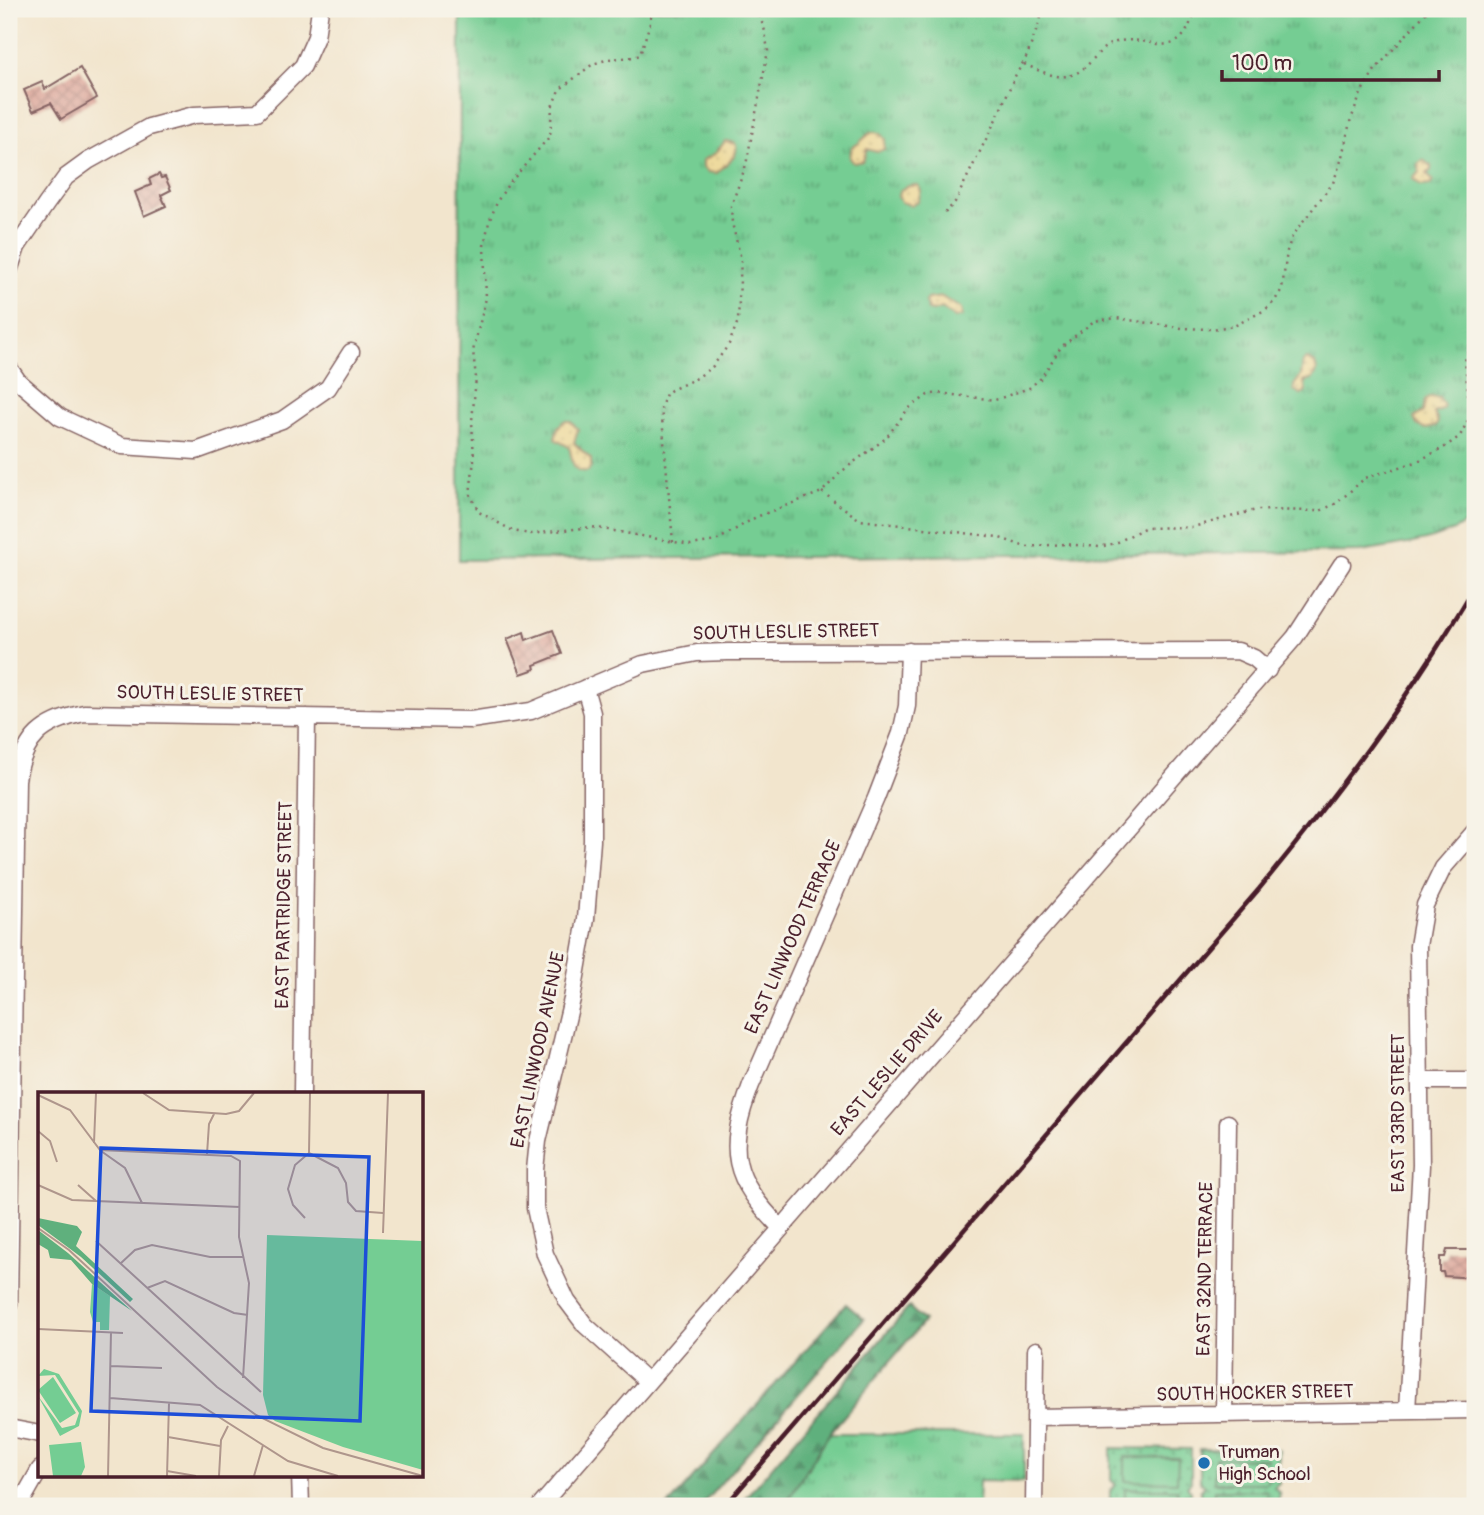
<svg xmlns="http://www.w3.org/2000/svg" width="1484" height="1515" font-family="Pangolin,sans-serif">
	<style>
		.grass { fill: url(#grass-tufts); stroke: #5f765f; stroke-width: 2 }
		.forest { fill: url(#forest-firs); stroke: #546854; stroke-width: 2 }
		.sand { fill: url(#sand-dots); stroke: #9c7c64; stroke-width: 2 }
		.park { fill: url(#park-dots); stroke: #5f765f; stroke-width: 2 }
		.pitch { fill: #74cd93; stroke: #5f765f; stroke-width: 2 }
		.building { fill: url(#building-cross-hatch) }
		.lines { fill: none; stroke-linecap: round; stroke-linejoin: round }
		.minor-casing { stroke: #856464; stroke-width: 19 }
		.path { stroke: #856464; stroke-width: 2.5; stroke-dasharray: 2 5; stroke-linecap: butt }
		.minor { stroke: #fff; stroke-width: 16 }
		.rail { stroke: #4a1f2b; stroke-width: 4.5 }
		.poi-dot { fill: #1f6fb2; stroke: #f7f3e8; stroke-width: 2.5 }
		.labels { text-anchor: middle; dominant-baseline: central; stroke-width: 6; stroke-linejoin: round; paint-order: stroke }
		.street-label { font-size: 19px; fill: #4a1f2b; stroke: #f7f3e8 }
		.poi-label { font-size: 19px; fill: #4a1f2b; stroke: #f7f3e8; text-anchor: start }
		.inset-road { fill: none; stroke: #af968c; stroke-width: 2 }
		.view { fill: #1d4ed8; fill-opacity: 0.15; stroke: #1d4ed8; stroke-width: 3.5 }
		.inset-edge { fill: none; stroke: #4a1f2b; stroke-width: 3.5 }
	</style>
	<defs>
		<pattern id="grass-tufts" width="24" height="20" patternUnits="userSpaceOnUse" patternTransform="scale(1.75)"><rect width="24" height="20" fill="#74cd93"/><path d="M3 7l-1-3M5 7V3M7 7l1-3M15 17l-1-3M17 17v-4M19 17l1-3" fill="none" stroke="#61a678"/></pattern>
		<pattern id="forest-firs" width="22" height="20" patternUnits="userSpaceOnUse" patternTransform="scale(1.75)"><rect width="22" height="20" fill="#5fb07d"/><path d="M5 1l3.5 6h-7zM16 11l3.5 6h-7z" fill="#508f67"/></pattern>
		<pattern id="sand-dots" width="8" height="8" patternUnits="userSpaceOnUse" patternTransform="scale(1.75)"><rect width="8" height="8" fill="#eeda9e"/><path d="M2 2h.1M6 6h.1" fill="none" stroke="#cebb88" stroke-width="1.8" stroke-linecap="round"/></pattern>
		<pattern id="park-dots" width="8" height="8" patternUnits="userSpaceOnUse" patternTransform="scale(1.75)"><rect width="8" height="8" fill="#74cd93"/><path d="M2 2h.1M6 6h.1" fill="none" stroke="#61a678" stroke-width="1.8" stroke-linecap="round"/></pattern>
		<pattern id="building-cross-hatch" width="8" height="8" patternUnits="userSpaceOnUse" patternTransform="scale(1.75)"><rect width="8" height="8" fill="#da9f93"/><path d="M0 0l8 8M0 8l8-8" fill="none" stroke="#b38178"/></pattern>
	</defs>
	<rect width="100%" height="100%" fill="#f7f3e8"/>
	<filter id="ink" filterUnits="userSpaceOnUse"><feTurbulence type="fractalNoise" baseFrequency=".0143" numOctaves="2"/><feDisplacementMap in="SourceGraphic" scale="14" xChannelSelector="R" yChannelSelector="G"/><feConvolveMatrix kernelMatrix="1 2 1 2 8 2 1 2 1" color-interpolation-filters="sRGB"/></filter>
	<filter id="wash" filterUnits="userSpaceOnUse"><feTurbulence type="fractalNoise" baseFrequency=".00686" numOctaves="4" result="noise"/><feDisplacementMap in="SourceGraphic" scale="28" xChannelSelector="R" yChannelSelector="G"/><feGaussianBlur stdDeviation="1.57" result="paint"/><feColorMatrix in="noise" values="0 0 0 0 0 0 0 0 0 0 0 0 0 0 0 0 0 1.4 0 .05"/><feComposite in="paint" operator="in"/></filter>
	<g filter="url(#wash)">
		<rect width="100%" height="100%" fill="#f2e5cd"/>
		<path class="grass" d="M460,9H1475V514C1456,540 1391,547 1359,552L459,560Z
			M829,1434H1024V1482L979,1481L978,1506H784Z"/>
		<path class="forest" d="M846,1304L864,1319L701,1506H668Z
			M909,1307L924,1321L829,1434L784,1506H738Z"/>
		<path class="sand" d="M873,132L879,133L885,139L884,149L877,152L867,149L863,161L854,163L850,158L852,147C862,144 864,135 873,132Z
			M725,141L735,143C741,157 725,164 717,173L708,172L703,167V160L716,153Z
			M1423,160L1431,166V170L1427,174L1433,181L1430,185L1421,186L1413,179L1419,172L1418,164Z
			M918,185L921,191L918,201L911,205L901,202L898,196C900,187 909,185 918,185Z
			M942,297L961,309L962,316L955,318L942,308L933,311L928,310L925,302L927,299Z
			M1307,359L1315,363L1317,371L1313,379L1304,382L1306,391L1301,394L1294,390V385L1301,376L1303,362Z
			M1429,397L1439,398L1444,406L1442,410L1434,413L1438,422L1436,426L1426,429L1417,425L1414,418L1423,412L1425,401Z
			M564,421H570L578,429L574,443L591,459V466L588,471C570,473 573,458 569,447L555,439L558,427Z"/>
		<path class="park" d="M1111,1448L1191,1449V1482L1187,1486L1191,1491V1506H1110V1491L1116,1485L1111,1480Z
			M1200,1449L1279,1450V1483L1274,1487L1279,1492V1506H1200V1491L1205,1486L1200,1482Z"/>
		<path class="pitch" d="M1125,1457L1178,1458L1177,1482L1125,1481Z
			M1215,1458L1267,1459V1483H1214Z
			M1125,1489H1177V1506H1125Z
			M1214,1490L1267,1491V1506H1214Z"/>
		<g id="blocks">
			<path class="building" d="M80,68L97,98L61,119L51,103L33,111L24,90L42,82L45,89Z
				M159,174L161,178L165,177L171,190L161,195L166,206L144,216L135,192L151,185L149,179Z
				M553,630L562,654L534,665L535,669L521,674L507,639L524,632L526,640Z
				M1447,1250H1475V1278L1444,1276L1443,1272H1440V1257H1445Z"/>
		</g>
	</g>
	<g filter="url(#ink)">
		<use href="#blocks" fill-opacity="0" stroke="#856464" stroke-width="2"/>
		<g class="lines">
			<defs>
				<path id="minor" d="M9,271L17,247L47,203L66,177L88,161L149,127L194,115L257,112L303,66L316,37L320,9
					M9,368L18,381L60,417L122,446L196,451L282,420L328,388L351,352
					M585,688L592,713V841L586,919L572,999L538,1141L535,1170V1208L545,1254L567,1301L585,1325L648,1382
					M1421,1081H1475
					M302,1093L307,717
					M781,1228C732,1178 726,1151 751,1085L876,798L901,733L907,706L909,651
					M9,1304L17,780C24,737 43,722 84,713L471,720L531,711L643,664L697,653L728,652L1238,651L1254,658L1268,670
					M1407,1411L1421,1165L1418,946L1425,905L1443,868L1475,831
					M1224,1414L1228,1123
					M1035,1417L1475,1410
					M9,1428L40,1434
					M300,1475L301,1506
					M19,1506L40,1469
					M540,1506L1295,637L1342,564
					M1034,1506L1036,1350"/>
			</defs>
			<use href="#minor" class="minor-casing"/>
			<path class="path" d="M526,9L538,14L555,9
				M652,9L650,23L640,55L634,57L609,59L593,64L559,90L552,107L550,136L507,186L498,200L489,222L484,246L486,298L473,351L476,378L472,421L474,460L470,494L479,512L513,531L530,534L592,527L691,545L716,541L756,517L822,492L841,472L886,438L908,409L928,395L938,393L995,400L1029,388L1041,378L1061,347L1094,321L1116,318L1182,328L1210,329L1234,326L1265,310L1274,302L1282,289L1287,251L1293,234L1333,183L1341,161L1350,122L1362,91L1375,70L1429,9
				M1024,64C1051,76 1070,86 1092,60C1099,53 1104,46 1113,43C1152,30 1178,71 1195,9
				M945,213L955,202L999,113L1014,78L1027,56L1044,9
				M822,492L860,520L997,537L1026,547L1064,544L1100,547L1116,543L1144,528L1193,527L1256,510L1320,511L1337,503L1365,478L1416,462L1445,447L1460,436L1470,416L1465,361L1475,326
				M673,542L661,407L666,394L671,390L697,378L713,366L729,344L738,321L741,259L732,223L731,206L746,165L768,51L765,31L757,9"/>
			<use href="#minor" class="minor"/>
			<path class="rail" d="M725,1506L1259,889C1338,793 1412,694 1475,586"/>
		</g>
	</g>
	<circle class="poi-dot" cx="1204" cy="1463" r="7"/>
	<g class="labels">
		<g class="street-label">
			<text transform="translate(786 632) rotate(-1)">SOUTH LESLIE STREET</text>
			<text transform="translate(210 694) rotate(1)">SOUTH LESLIE STREET</text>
			<text transform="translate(284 905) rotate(-89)">EAST PARTRIDGE STREET</text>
			<text transform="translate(793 937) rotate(-66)">EAST LINWOOD TERRACE</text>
			<text transform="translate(538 1050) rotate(-78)">EAST LINWOOD AVENUE</text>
			<text transform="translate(887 1073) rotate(-49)">EAST LESLIE DRIVE</text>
			<text transform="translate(1398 1113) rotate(-90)">EAST 33RD STREET</text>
			<text transform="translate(1205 1269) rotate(-89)">EAST 32ND TERRACE</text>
			<text transform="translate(1255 1393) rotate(-1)">SOUTH HOCKER STREET</text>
		</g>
		<g class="poi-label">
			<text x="1218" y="1452">Truman<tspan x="1218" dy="22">High School</tspan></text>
		</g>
	</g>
	<g transform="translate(38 1092)">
		<rect width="385" height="385" fill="#f2e5cd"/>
		<path d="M385,124V378L305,355L237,329L230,323L225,303L229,143L384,149ZM54,192L72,204L71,238H62V230H55L52,220Z" fill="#74cd93"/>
		<path d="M0,126L39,134L44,140L38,154L95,207L92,210L43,165L0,133ZM0,138L30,161L94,219L54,192L33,168L12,166L10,158L0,152Z" fill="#5fb07d"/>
		<path d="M6,277L21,282L44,319L41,334L22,344L0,304L24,336L37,333L41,321L17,283L0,284ZM15,285L38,321L22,331L0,298ZM43,350L47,375L43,384H15L11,353Z" fill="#74cd93"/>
		<path class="inset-road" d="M105,1L131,18L188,22L201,19L216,1M0,3L32,18L62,58L193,64L202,69L201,145L211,191L205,286M0,39L12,49L19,70M56,51L58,1M63,59L87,76L104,111M271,61L300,76L308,91L310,110L318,119L345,121M271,61L272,1M169,62L171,32L176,22M0,93L34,108L58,109M40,93L58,109L202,115M267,126L255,113L250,97L257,73L271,61M0,136L31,158L179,295L218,323L285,356L385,384M345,141L350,1M58,149L223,300M82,172L97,158L114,153L172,165H205M109,196L127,189L196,221L210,223M0,237L85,241M73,274L124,276M72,306L162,313L250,369L300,384M130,345L182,354M129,379L158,384M70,384L73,240M129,384L131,311M181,384L183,348L190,334M216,384L225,353"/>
		<path class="view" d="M63,56L331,65L322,329L53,319Z"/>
		<rect width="385" height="385" class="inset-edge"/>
	</g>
	<rect width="1484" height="1515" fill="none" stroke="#f7f3e8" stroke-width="35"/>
	<path d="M1222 70v10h217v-10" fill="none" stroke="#4a1f2b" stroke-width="3.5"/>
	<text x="1232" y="70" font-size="21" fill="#4a1f2b" stroke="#f7f3e8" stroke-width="5" paint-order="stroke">100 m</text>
</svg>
